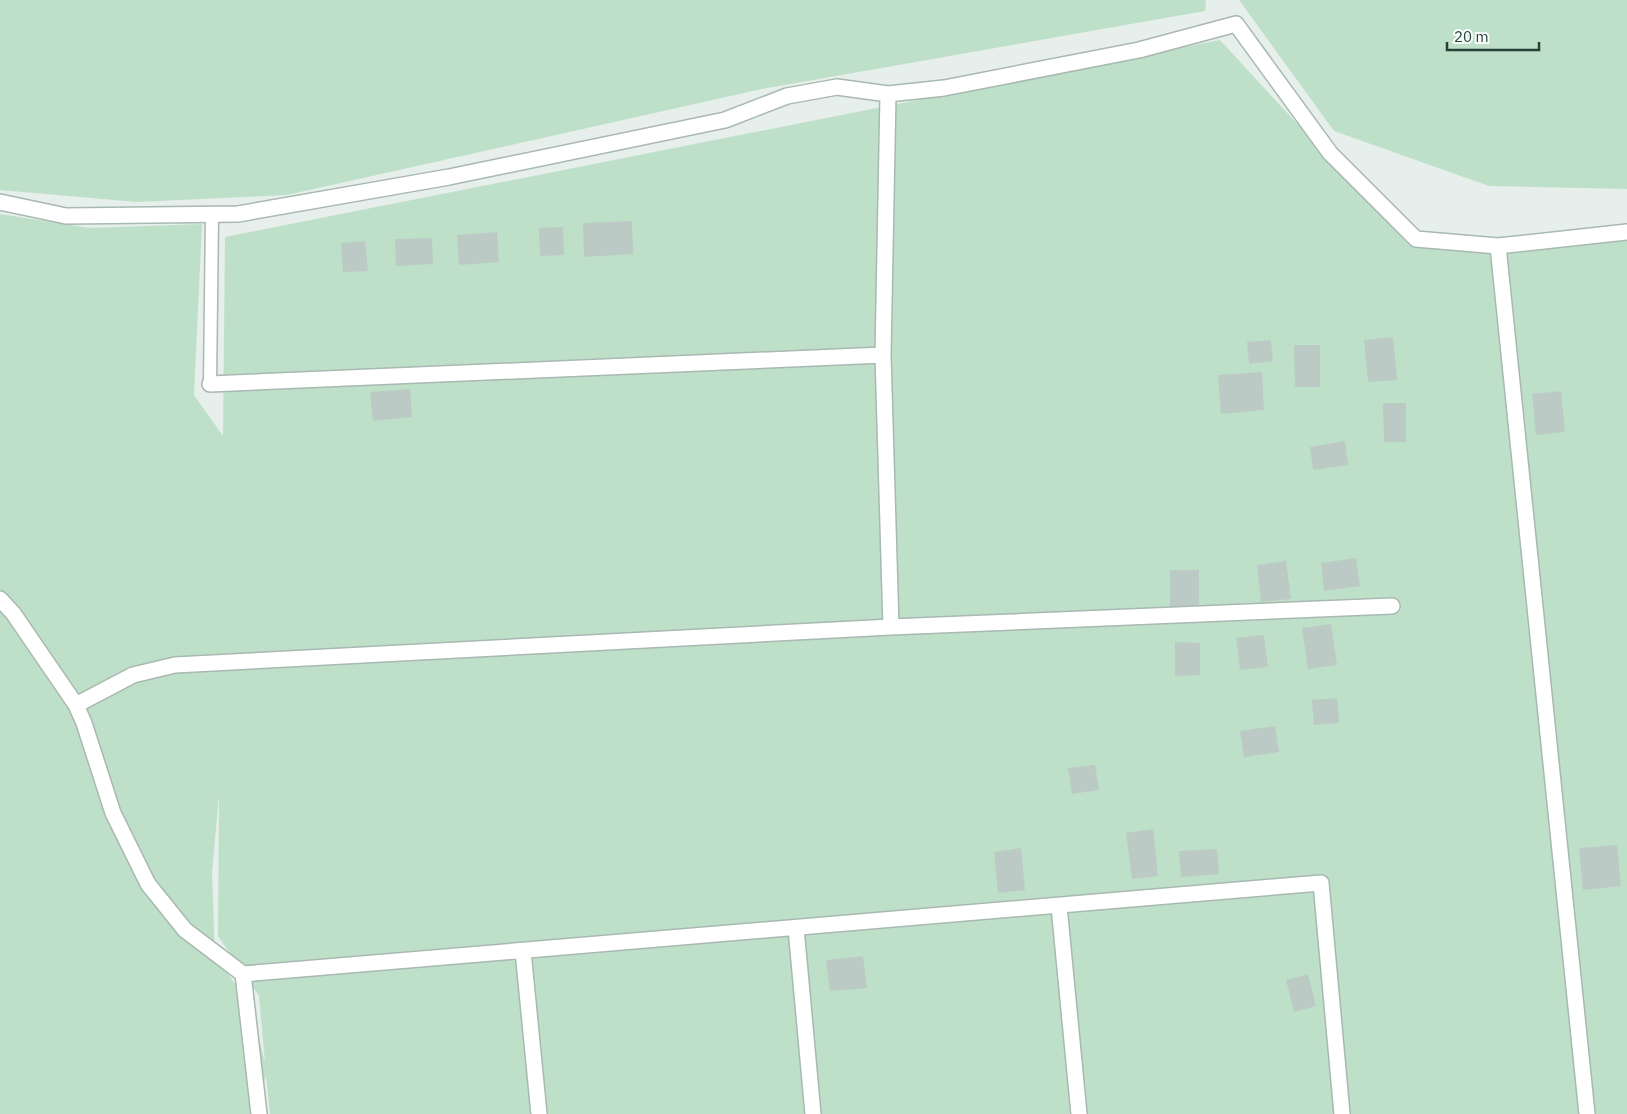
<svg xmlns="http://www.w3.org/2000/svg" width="1627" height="1114" font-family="'IBM Plex Sans',sans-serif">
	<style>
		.green { fill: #bfe0c8; fill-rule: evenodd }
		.building { fill: #bbcac4 }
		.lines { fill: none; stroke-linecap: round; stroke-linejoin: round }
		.lane-casing { stroke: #a8b8b2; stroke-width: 15 }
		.street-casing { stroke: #a8b8b2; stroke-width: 18 }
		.lane { stroke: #fff; stroke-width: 12 }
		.street { stroke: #fff; stroke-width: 15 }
	</style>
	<rect width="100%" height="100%" fill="#e6efeb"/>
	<path class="green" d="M0,0H1206L1205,11L762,89L287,195L137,202L0,190Z
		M1239,0H1627V189L1489,186L1334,131Z
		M1220,40L1409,245L1627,226V1114H270L266,1076L253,1114H0V214L89,228L202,224L194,395L223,436L225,237ZM219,795L218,936L259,996L265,1062L254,1019L242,993L215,957L212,873Z"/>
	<path class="building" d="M632,221L633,254L584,257L583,223Z
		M563,227L564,255L540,256L539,228Z
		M497,232L499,262L459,265L457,235Z
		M432,238L433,264L396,266L395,239Z
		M365,241L368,271L343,272L341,243Z
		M1393,337L1397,380L1368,382L1364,340Z
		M1271,340L1273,361L1249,364L1247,342Z
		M1294,345H1320V387H1295Z
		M1262,372L1264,410L1221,414L1218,375Z
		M410,389L412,417L373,421L370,392Z
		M1561,391L1565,432L1536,435L1532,394Z
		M1383,403H1406V442H1384Z
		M1345,441L1348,465L1313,470L1310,447Z
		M1356,558L1360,586L1324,591L1321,563Z
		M1286,561L1291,599L1261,602L1257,565Z
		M1170,570H1199V607H1170Z
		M1331,624L1337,665L1308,669L1302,628Z
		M1264,635L1268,667L1240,670L1236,638Z
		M1175,642L1200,643V675L1175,676Z
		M1337,698L1339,723L1314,725L1312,700Z
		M1275,726L1279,752L1244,757L1240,731Z
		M1095,765L1099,790L1072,794L1068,768Z
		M1153,829L1158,876L1132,879L1126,833Z
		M1617,845L1621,886L1583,890L1579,848Z
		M1021,848L1025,890L998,893L994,852Z
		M1217,849L1219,874L1181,877L1179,851Z
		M863,956L867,988L830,991L826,960Z
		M1308,974L1316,1006L1294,1012L1286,980Z"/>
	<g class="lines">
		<defs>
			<path id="lane" d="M210,384L212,215"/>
			<path id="street" d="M888,94L883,355L891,627
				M0,202L66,216L238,214L449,177L725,120L787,96L837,87L888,94L944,88L1139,50L1236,24L1330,153L1416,239L1498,246L1627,232
				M1498,246L1587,1114
				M210,384L883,355
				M0,599L13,613L76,705L84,723L113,813L148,884L185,930L243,974L1321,883L1342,1114
				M76,705L133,675L175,665L891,627L1392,606
				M1059,906L1079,1114
				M796,928L813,1114
				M523,951L539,1114
				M243,974L259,1114"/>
		</defs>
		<use href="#lane" class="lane-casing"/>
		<use href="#street" class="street-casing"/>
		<use href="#lane" class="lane"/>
		<use href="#street" class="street"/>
	</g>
	<path d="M1447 42v8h92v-8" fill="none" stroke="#24423a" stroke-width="2.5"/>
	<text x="1454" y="42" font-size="15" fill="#24423a" stroke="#f7fbf9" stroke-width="4" paint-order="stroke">20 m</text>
</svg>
